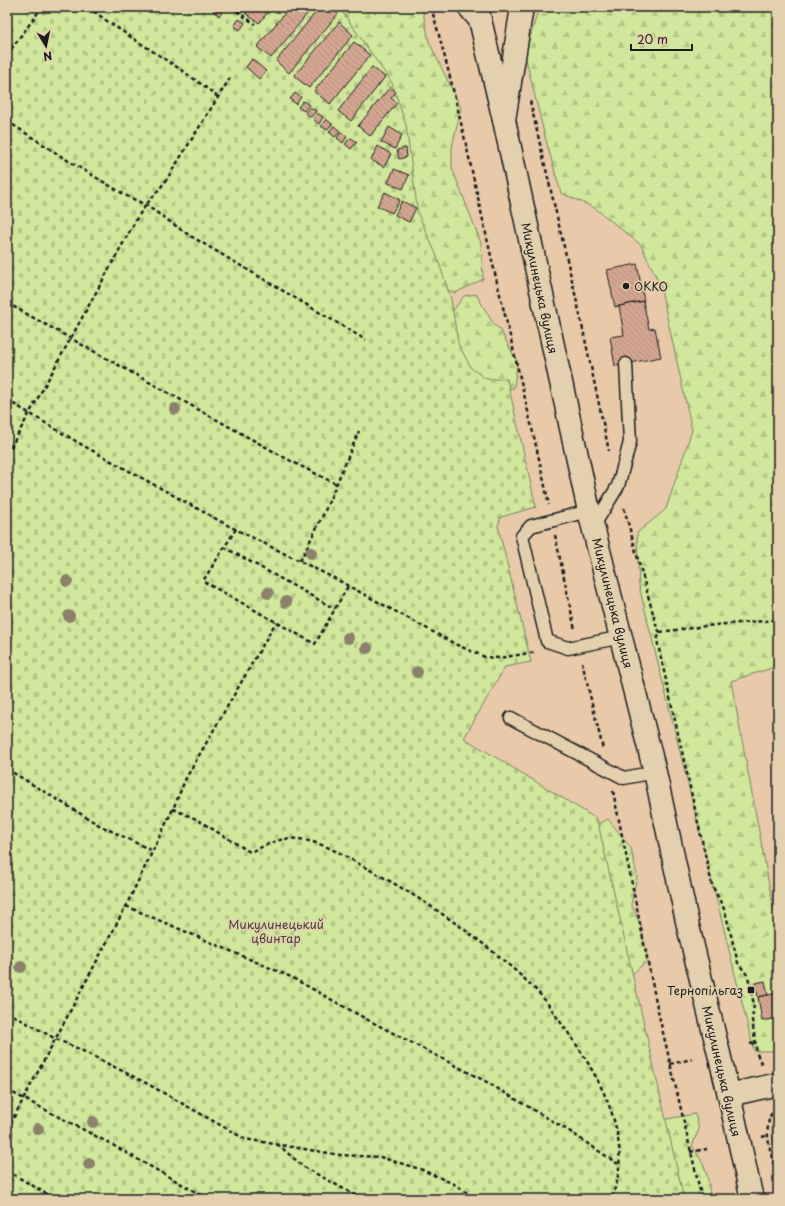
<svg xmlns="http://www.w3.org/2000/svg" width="785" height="1206" font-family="'Playpen Sans',sans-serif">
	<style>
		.green { fill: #d0e79c; stroke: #76825c }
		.forest { fill: url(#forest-firs); stroke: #76825c }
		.cemetery { fill: url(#cemetery-stones); stroke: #76825c }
		.building { fill: url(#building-back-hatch); stroke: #1c1c1c }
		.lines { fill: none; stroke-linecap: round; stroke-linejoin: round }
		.lane-casing { stroke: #1c1c1c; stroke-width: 15 }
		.street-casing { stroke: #1c1c1c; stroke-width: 25 }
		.secondary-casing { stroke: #1c1c1c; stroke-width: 25 }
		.highway-casing { stroke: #1c1c1c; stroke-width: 25 }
		.path { stroke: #1c1c1c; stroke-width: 2.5; stroke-dasharray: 4 3; stroke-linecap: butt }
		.lane { stroke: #e3d0ae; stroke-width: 12 }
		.street { stroke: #e3d0ae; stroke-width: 22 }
		.secondary { stroke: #e3d0ae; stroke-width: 22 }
		.highway { stroke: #e3d0ae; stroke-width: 22 }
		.tree { fill: #8c816b }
		.poi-dot { fill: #1c1c1c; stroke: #e3d0ae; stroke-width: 1.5 }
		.labels { text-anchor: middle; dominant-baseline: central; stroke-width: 3; stroke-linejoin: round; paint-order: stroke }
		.poi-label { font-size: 12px; fill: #1c1c1c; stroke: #e3d0ae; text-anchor: start }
		.street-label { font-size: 12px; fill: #1c1c1c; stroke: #e3d0ae }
		.park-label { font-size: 12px; fill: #404536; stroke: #e3d0ae }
	</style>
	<defs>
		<pattern id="forest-firs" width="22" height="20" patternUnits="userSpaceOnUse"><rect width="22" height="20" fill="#d0e79c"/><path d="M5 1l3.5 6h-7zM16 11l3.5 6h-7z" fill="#b2c686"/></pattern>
		<pattern id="cemetery-stones" width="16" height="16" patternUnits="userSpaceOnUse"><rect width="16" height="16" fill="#d0e79c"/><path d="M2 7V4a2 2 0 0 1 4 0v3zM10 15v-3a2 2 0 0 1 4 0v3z" fill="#b2c686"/></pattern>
		<pattern id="building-back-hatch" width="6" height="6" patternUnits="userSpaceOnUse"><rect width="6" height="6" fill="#d4a691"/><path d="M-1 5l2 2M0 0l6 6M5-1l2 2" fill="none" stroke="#b58e7c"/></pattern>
	</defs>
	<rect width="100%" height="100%" fill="#e8caab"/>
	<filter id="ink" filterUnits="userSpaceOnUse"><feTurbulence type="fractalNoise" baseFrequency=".025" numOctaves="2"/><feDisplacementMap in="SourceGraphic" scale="8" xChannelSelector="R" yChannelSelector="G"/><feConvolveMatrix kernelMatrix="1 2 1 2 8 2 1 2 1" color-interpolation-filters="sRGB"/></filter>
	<g filter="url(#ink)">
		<path class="green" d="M778,1111V1160C775,1144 766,1125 778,1111Z"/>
		<path class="forest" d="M330,7H422L429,42L461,108L452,147V168L481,243L483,279L455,293L441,287Z
			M539,7H778V666L731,681L778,933V1051H754L639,586L637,533L666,509L692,430L660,285L641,245L595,208L561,193L545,137L525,55Z
			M476,294L494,325L500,329L517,362L514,388L484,392L459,376L452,312L464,296Z
			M608,819L631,848L637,876L631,904L640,924L648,960L619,986L589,828Z
			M695,1114L699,1129L692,1146C704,1162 711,1179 709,1199H626L650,1122Z"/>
		<path class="cemetery" d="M7,7H339L392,83L406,125L418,214L436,254L451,299L458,343L471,368L486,379H507L536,507L501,517L498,526L531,662L505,667L464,738L597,819L684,1199H7Z"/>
		<path class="building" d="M216,7L224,9L219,16L213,11Z
			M250,7H272L259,23L245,13Z
			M290,7H313L271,58L257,47Z
			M320,7H330L338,14L289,73L276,61Z
			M239,19L245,23L240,30L234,26Z
			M339,22L353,35L309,88L294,76Z
			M354,42L370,55L330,104L314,91Z
			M252,59L266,71L259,79L246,67Z
			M372,67L385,77L351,121L338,111Z
			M390,87L396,92L391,98L397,103L370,136L358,126Z
			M295,93L301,97L296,104L290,99Z
			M303,101L309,105L304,111L298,107Z
			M310,107L316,111L311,117L305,113Z
			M317,113L323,117L319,124L313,119Z
			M326,119L332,124L327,130L321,126Z
			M334,126L340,131L335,137L329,132Z
			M389,127L402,135L395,149L381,142Z
			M341,132L347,136L343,143L337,138Z
			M351,138L357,142L351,149L345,144Z
			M378,146L391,154L384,167L371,160Z
			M406,148L407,157L399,159L397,150Z
			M394,169L409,175L403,189L388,183Z
			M385,192L400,200L392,213L377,206Z
			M402,201L416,208L409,222L395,215Z
			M637,264L644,301L615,307L607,270Z
			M643,301L649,329L655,328L661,357L615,366L610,337L624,335L619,306Z
			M765,981L768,995L758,997L755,983Z
			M778,993V1018L762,1021L758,997Z"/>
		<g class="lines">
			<defs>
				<path id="lane" d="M589,511L531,526L522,536L547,641L568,648L622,637
					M593,527L618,486L630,442L626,364
					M511,718L624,778L655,772"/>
				<path id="street" d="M729,1095L778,1084"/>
				<path id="secondary" d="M477,7L504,120L589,511L655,772L688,926L729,1095L752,1199"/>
				<path id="highway" d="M469,7L480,20
					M504,120L522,7"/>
			</defs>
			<use href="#lane" class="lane-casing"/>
			<use href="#street" class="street-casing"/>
			<use href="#secondary" class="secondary-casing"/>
			<use href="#highway" class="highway-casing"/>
			<path class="path" d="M88,7C130,39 177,64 218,97
				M231,7L255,24
				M431,7C457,96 475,187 496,278C514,353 533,429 549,505
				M7,55L42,7
				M530,101L579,311L609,451
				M7,121L67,160L127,196L146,205L189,235L366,340
				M7,303L289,460L336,484
				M7,400L84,446L229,526L336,579L457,645L485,657L499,658L536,652
				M7,454L137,218L146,205L165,182L230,78
				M624,508L657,628L660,632L657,640L712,885L725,911L738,963L748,976L754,1005L752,1020L757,1054L762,1065
				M236,529L203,581L315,644L348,586
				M555,535L575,630
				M224,547L335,609
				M300,561L324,513L359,431
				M660,632L714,625L778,620
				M582,662L603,749
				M7,769L99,825L153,851
				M613,791L657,1007L702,1199
				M173,809L196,819L250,852C270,844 281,835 304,840C328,844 349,859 370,870C429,902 488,943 536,990C547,1001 555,1015 564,1027C598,1074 637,1139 611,1199
				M126,906L291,977L368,1020L485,1081L569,1131L618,1164
				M7,1012L56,1039L79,1049L146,1083L245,1139L340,1155L380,1157L420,1169L454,1184L477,1199
				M750,1044L756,1043
				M670,1064L692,1059
				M7,1090L109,1143L208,1199
				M773,1107L774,1110C760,1127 773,1159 778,1179
				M7,1130L126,906L173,809L186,778L276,622
				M762,1137L769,1135
				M277,1144L304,1167L362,1199
				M690,1152L707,1149
				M7,1171L56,1199"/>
			<use href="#lane" class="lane"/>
			<use href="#street" class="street"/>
			<use href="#secondary" class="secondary"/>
			<use href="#highway" class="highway"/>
		</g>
		<g class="tree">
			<circle cx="175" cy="409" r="6"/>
			<circle cx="311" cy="553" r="6"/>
			<circle cx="67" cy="581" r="6"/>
			<circle cx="268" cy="593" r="6"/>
			<circle cx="286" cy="602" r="6"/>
			<circle cx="69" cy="616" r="6"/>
			<circle cx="348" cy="638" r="6"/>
			<circle cx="367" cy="648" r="6"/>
			<circle cx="417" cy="672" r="6"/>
			<circle cx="21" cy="967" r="6"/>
			<circle cx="93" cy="1122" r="6"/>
			<circle cx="38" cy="1129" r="6"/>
			<circle cx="89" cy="1164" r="6"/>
		</g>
	</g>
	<g class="poi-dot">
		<circle cx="626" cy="286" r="4"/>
		<rect x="747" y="986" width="8" height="8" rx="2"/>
	</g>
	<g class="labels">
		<g class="poi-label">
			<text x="634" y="286">ОККО</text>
			<text x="743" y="990" text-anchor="end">Тернопільгаз</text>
		</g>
		<g class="street-label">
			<text transform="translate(540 288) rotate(78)">Микулинецька вулиця</text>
			<text transform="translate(613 603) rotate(76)">Микулинецька вулиця</text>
			<text transform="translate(722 1071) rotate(77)">Микулинецька вулиця</text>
		</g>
		<g class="park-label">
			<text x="276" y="924">Микулинецький<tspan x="276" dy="14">цвинтар</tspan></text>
		</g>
	</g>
	<rect width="785" height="1206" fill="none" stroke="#e3d0ae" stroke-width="24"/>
	<rect x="12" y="12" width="761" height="1182" fill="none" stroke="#1c1c1c" stroke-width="1.5" filter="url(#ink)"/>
	<g transform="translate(46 46) rotate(170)" stroke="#e3d0ae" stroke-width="3" paint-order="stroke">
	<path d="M0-3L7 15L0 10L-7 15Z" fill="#1c1c1c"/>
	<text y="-6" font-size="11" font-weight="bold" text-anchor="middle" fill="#1c1c1c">N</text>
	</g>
	<path d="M631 44v6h61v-6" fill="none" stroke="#1c1c1c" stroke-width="2"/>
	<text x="637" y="44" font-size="12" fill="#1c1c1c" stroke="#e3d0ae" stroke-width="3" paint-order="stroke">20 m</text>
</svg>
